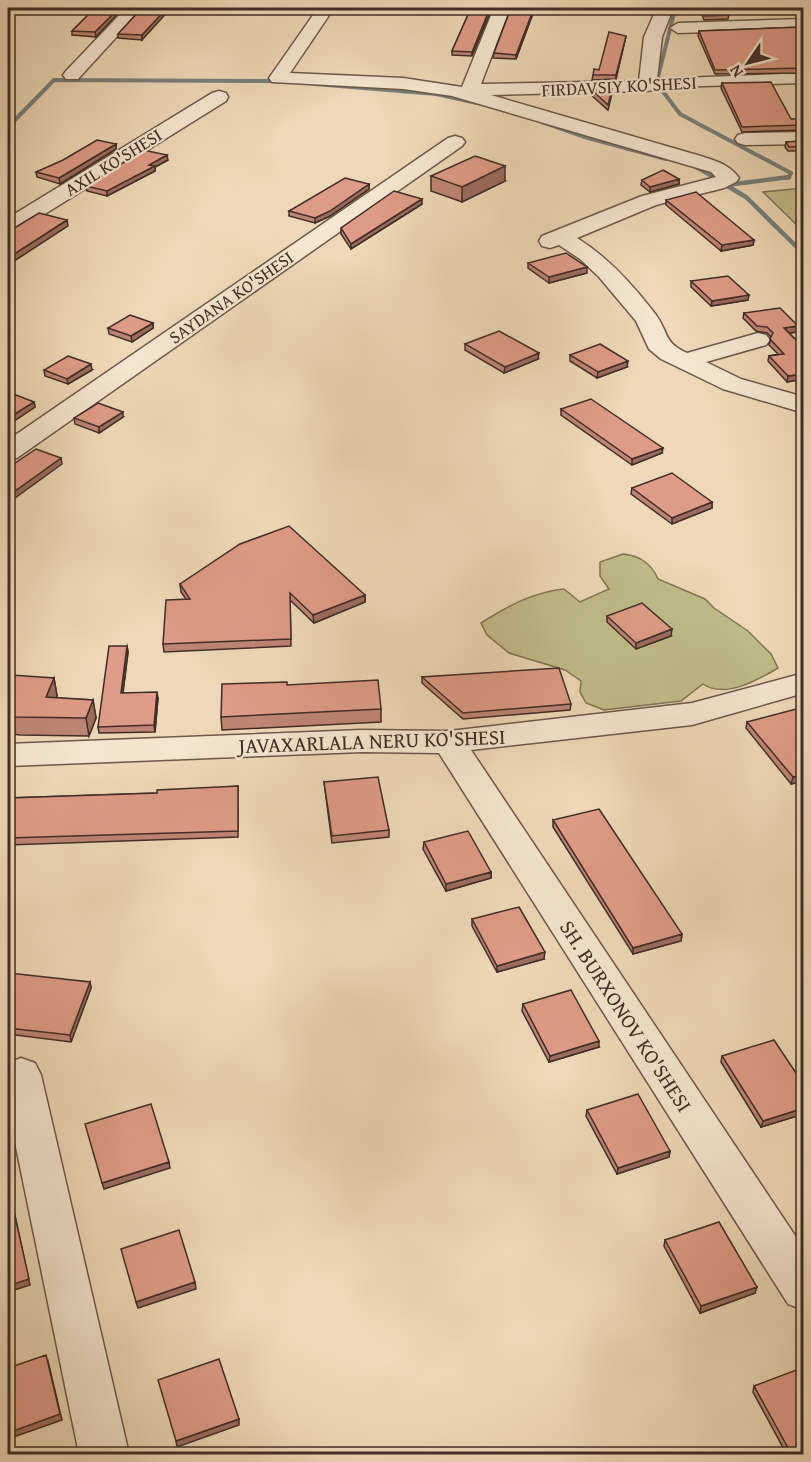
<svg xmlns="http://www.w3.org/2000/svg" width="811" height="1462" font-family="'Gentium Book Plus',serif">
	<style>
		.green { fill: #c0bc89; stroke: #807458; stroke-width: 1.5 }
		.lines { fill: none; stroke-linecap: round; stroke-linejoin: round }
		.stream-far1 { stroke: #77807c; stroke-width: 4 }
		.stream { stroke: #77807c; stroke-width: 4.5 }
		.minor-casing { stroke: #6c584a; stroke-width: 3 }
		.minor { fill: #f4e6d0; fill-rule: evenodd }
		.wall { fill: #bf8574; stroke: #412d26; stroke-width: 1.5 }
		.shaded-wall { fill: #9b6c5e; stroke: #412d26; stroke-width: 1.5 }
		.building { fill: #de9b87; stroke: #412d26; stroke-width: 1.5 }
		.labels { text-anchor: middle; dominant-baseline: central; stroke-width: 4.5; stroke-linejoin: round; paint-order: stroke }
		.far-street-label { font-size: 18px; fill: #412d26; stroke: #f4e6d0 }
		.street-label { font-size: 21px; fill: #412d26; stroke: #f4e6d0 }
	</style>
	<rect width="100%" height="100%" fill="#eed8b7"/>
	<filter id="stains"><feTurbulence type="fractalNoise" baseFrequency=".00333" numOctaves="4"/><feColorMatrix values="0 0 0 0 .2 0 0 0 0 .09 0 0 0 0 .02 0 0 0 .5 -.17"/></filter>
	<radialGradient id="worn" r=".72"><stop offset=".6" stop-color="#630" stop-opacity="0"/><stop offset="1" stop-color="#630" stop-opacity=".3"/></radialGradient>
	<path class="green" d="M803,188H804L803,231L763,192Z
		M623,554C640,556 651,563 658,579L705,599L714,608L748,631L771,654L778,668C758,680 725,699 703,684L681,701L604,710L586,703L580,692L581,681L565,670L509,653L487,635L481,623C506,607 533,592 564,589L580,602L609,589L600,576V562Z"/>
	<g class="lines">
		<path class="stream-far1" d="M657,81L674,13L670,8
			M315,84L436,94L477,103
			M661,89L680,114L791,173L788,178H784
			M542,122L588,138L666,159
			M8,127L54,80L280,81
			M694,166L715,178"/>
		<path class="stream" d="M712,177L746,197L804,254
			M727,185L789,177"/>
		<defs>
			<path id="minor" d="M126,8H143L78,79H66L63,75L66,71Z
				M318,8H334L290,73L403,78L462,87L494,8H510L481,84L639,81L644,37L655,12L653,8H670L672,11L662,37L657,79L804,73V83L671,87L647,91L491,95L704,157C718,162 730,165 739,178L736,182L724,188L656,205L577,238C608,257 634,286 656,315C669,333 663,342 687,353L758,333L766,335L770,340L766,345L706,362L741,379L804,397V413L723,389L661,359L649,349L636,321L599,277L580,259L559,245L550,248L542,246L539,241L542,236L642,196L716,177L711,172L452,96L403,89L272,82L269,78Z
				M804,19V29L678,33L670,28L678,23Z
				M219,91L226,93L228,97L226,101L16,232L8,233V218L212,93Z
				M804,132V144L745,145L738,143L735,139L738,135L745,133Z
				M455,136L462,138L465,142L462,146L17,458L8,460V440L448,138Z
				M804,673V693L692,725L471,750L804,1249V1310L788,1304L439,753L362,752L8,766V744L362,730L449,731L692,703Z
				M21,1058L35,1063L41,1075L129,1454H79L8,1108V1063Z"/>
		</defs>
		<use href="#minor" class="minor-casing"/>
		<use href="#minor" class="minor"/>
	</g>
	<path class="wall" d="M95,8L96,37L72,35V31Z
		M142,8V40L118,38V34Z
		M471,8H492L472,56L452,55V51Z
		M511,8H535L516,59L493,58L494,53Z
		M701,8L729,15L728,19L704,20L701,12Z
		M804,27V73L715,74L698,36L699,31Z
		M626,36L616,79L592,80L593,75L599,70Z
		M722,83L791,119L804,122V130L742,132L721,88Z
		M592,90L612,94L608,110L591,95Z
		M804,141V151H788L785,147L786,142Z
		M116,144V149L60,184L37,177L36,172Z
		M168,160L155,167V171L107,196L87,191L86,186Z
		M431,176L505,181L462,202L431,191Z
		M679,179V184L650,192L641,185L642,180Z
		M369,184V189L330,216L315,223L289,216V211Z
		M666,200L754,240L753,245L721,251L666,205Z
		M422,204L351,249L341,234V228Z
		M528,263L587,273L549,283L528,268Z
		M691,281L748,300L711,306L691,287Z
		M744,313L797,332L789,333L804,348L787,382L768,361L769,356L778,354L769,345L771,337L767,333L756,331L743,318Z
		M153,323V328L132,342L109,334L108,328Z
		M465,344L538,359L504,373L465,350Z
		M570,355L627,367L597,378L570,361Z
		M44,370H92L68,384L45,376Z
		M8,395L34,402L35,407L11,423L8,422Z
		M561,409L662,453L632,465L561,415Z
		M123,417L99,433L75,424L74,418Z
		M632,488L712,502V508L672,524L631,494Z
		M180,584L365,595V602L314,623L290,600L291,646L164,652L163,644L186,599L181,592Z
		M607,616L671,636L636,649L607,622Z
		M127,646L128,652L123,693L158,698L155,732L99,733L98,727Z
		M422,677L571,704L570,710L463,719L422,683Z
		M54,678L57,696L56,698L93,700L96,718L89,736L20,735L8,733V683Z
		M287,685L381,709V722L222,730L221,717Z
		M747,722L804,781L791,784L746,728Z
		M324,782L389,830V837L332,843Z
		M238,786V837L8,845V798L157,793Z
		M553,820L682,934L681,941L633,954L553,827Z
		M424,842L491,872V878L446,891L423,849Z
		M472,919L544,959L497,972L472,926Z
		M8,977L90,982L91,988L71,1042L8,1034Z
		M523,1004L599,1047L549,1062L522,1011Z
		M722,1056L804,1085V1114L761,1127L721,1062Z
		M587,1110L670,1151L669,1157L617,1174L586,1116Z
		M665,1240L755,1293L700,1313L664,1246Z
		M754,1386L804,1455H787L753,1392Z"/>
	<path class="shaded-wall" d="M119,8H123L96,37L95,32Z
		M167,8H171L142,40V35Z
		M490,8H492L472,56V52Z
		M534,8H535L516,59V55Z
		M626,36L625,40L616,79V75Z
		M116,144V149L60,184L59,178Z
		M167,155L168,160L155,167V171L107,196V191L149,165Z
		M505,166V181L462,202V187Z
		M679,179V184L650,192V187Z
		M369,184V189L330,216L315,223V218Z
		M422,199V204L351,249V244Z
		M13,205L14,212L8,217V209Z
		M67,220L68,226L8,265V258Z
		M754,240L753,245L721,251L722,245Z
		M587,267V273L549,283V277Z
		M749,295L748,300L711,306L712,301Z
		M153,323V328L132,342L131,336Z
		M798,326L797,332L783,334L784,328Z
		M539,353L538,359L504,373L505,367Z
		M628,361L627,367L597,378L598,372Z
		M91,364L92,370L68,384L67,379Z
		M804,374V379L787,382L788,376Z
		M34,402L35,407L11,423L10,417Z
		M123,412V417L99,433V427Z
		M663,448L662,453L632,465V459Z
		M61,458L62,464L8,503V496Z
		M712,502V508L672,524V518Z
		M365,595V602L314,623L313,615Z
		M672,629L671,636L636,649V643Z
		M127,646L128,652L122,699L121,693Z
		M54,678L57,696L50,715L46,697Z
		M157,692L158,698L155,732L154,725Z
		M93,700L96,718L89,736L86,718Z
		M804,775V781L791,784L793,777Z
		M491,872V878L446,891V884Z
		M682,934L681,941L633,954V948Z
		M545,952L544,959L497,972V966Z
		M90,982L91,988L71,1042L70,1035Z
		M599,1041V1047L549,1062L550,1056Z
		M804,1108V1114L761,1127L763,1121Z
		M670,1151L669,1157L617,1174L618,1168Z
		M169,1162L170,1168L104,1189L102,1183Z
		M8,1183L30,1285L8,1292Z
		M195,1282L196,1289L138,1308L136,1302Z
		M757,1287L755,1293L700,1313L701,1306Z
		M48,1361L62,1420L8,1439V1433Z
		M239,1419V1425L177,1447L176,1441Z"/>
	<path class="building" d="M95,8H119L95,32L72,31Z
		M142,8H167L142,35L118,34Z
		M471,8H490L472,52L452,51Z
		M511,8H534L516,55L494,53Z
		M701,8H725L729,15L705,16Z
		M804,27V68L715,70L699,31Z
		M609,32L626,36L616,75H593L594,69L599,70Z
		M771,82L791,119H802L804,122V125L742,127L722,83Z
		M612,89L608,105L592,90Z
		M97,140L116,144L59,178L36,172L63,160Z
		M804,141V146L789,147L786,142Z
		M143,150L167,155L149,165L155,166L107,191L86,186Z
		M475,156L505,166L462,187L431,176Z
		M663,170L679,179L650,187L642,180Z
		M345,178L369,184L330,211L315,218L289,211Z
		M394,191L422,199L351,244L341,228Z
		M696,192L754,240L722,245L666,200Z
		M8,204L13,205L8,209Z
		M39,213L67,220L8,258V229L16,227Z
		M566,253L587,267L549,277L528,263Z
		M728,276L749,295L712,301L691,281Z
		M780,308L798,326L784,328L804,348V374L788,376L769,356L784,354L770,339L773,333L767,327L757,326L744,313Z
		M130,315L153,323L131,336L108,328Z
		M499,331L539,353L505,367L465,344Z
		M600,344L628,361L598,372L570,355Z
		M68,356L91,364L67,379L44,370Z
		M11,393L34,402L10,417L8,416V395Z
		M591,399L663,448L632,459L561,409Z
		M98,403L123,412L99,427L74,418Z
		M36,449L61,458L8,496V468Z
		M672,473L712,502L672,518L632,488Z
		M289,526L365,595L313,615L290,593L291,639L163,644L166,600L190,599L180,584L240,544Z
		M642,603L672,629L636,643L607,616Z
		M109,646H127L121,693L157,692L154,725L98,727Z
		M559,668L571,704L463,713L422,677Z
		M11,675L54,678L46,697L93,700L86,718L16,717L8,716V683Z
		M378,680L381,709L221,717L222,684L287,682V685Z
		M804,707V775L793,777L747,722Z
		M378,777L389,830L332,836L324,782Z
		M238,786V831L8,838V798L157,793V790Z
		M599,809L682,934L633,948L553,820Z
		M468,831L491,872L446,884L424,842Z
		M519,907L545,952L497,966L472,919Z
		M9,973L90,982L70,1035L8,1028V977Z
		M571,990L599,1041L550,1056L523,1004Z
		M774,1040L804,1085V1108L763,1121L722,1056Z
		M638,1094L670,1151L618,1168L587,1110Z
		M151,1104L169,1162L102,1183L85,1124Z
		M8,1185L29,1279L8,1286Z
		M719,1222L757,1287L701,1306L665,1240Z
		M179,1230L195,1282L136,1302L121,1249Z
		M46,1355L60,1414L8,1433V1368Z
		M219,1359L239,1419L176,1441L158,1380Z
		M804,1367V1455H792L754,1386Z"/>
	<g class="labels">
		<g class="far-street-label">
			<text transform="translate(619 86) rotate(-3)">FIRDAVSIY KO'SHESI</text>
			<text transform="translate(113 162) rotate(-32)">AXIL KO'SHESI</text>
			<text transform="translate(231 297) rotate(-35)">SAYDANA KO'SHESI</text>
		</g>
		<g class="street-label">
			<text transform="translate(372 741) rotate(-2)">JAVAXARLALA NERU KO'SHESI</text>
			<text transform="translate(626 1016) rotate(57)">SH. BURXONOV KO'SHESI</text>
		</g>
	</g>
	<rect width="811" height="1462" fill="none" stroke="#eed8b7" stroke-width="30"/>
	<rect x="9" y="9" width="793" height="1444" fill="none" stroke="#412d26" stroke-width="3"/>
	<rect x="15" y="15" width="781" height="1432" fill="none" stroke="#412d26" stroke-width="1.5"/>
	<g transform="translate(748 63) rotate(235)" stroke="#f4e6d0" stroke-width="4.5" paint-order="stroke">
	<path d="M0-4.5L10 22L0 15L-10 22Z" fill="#412d26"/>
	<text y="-9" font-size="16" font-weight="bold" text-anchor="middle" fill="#412d26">N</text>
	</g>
	<rect width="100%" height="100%" filter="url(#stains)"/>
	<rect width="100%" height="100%" fill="url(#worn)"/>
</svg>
